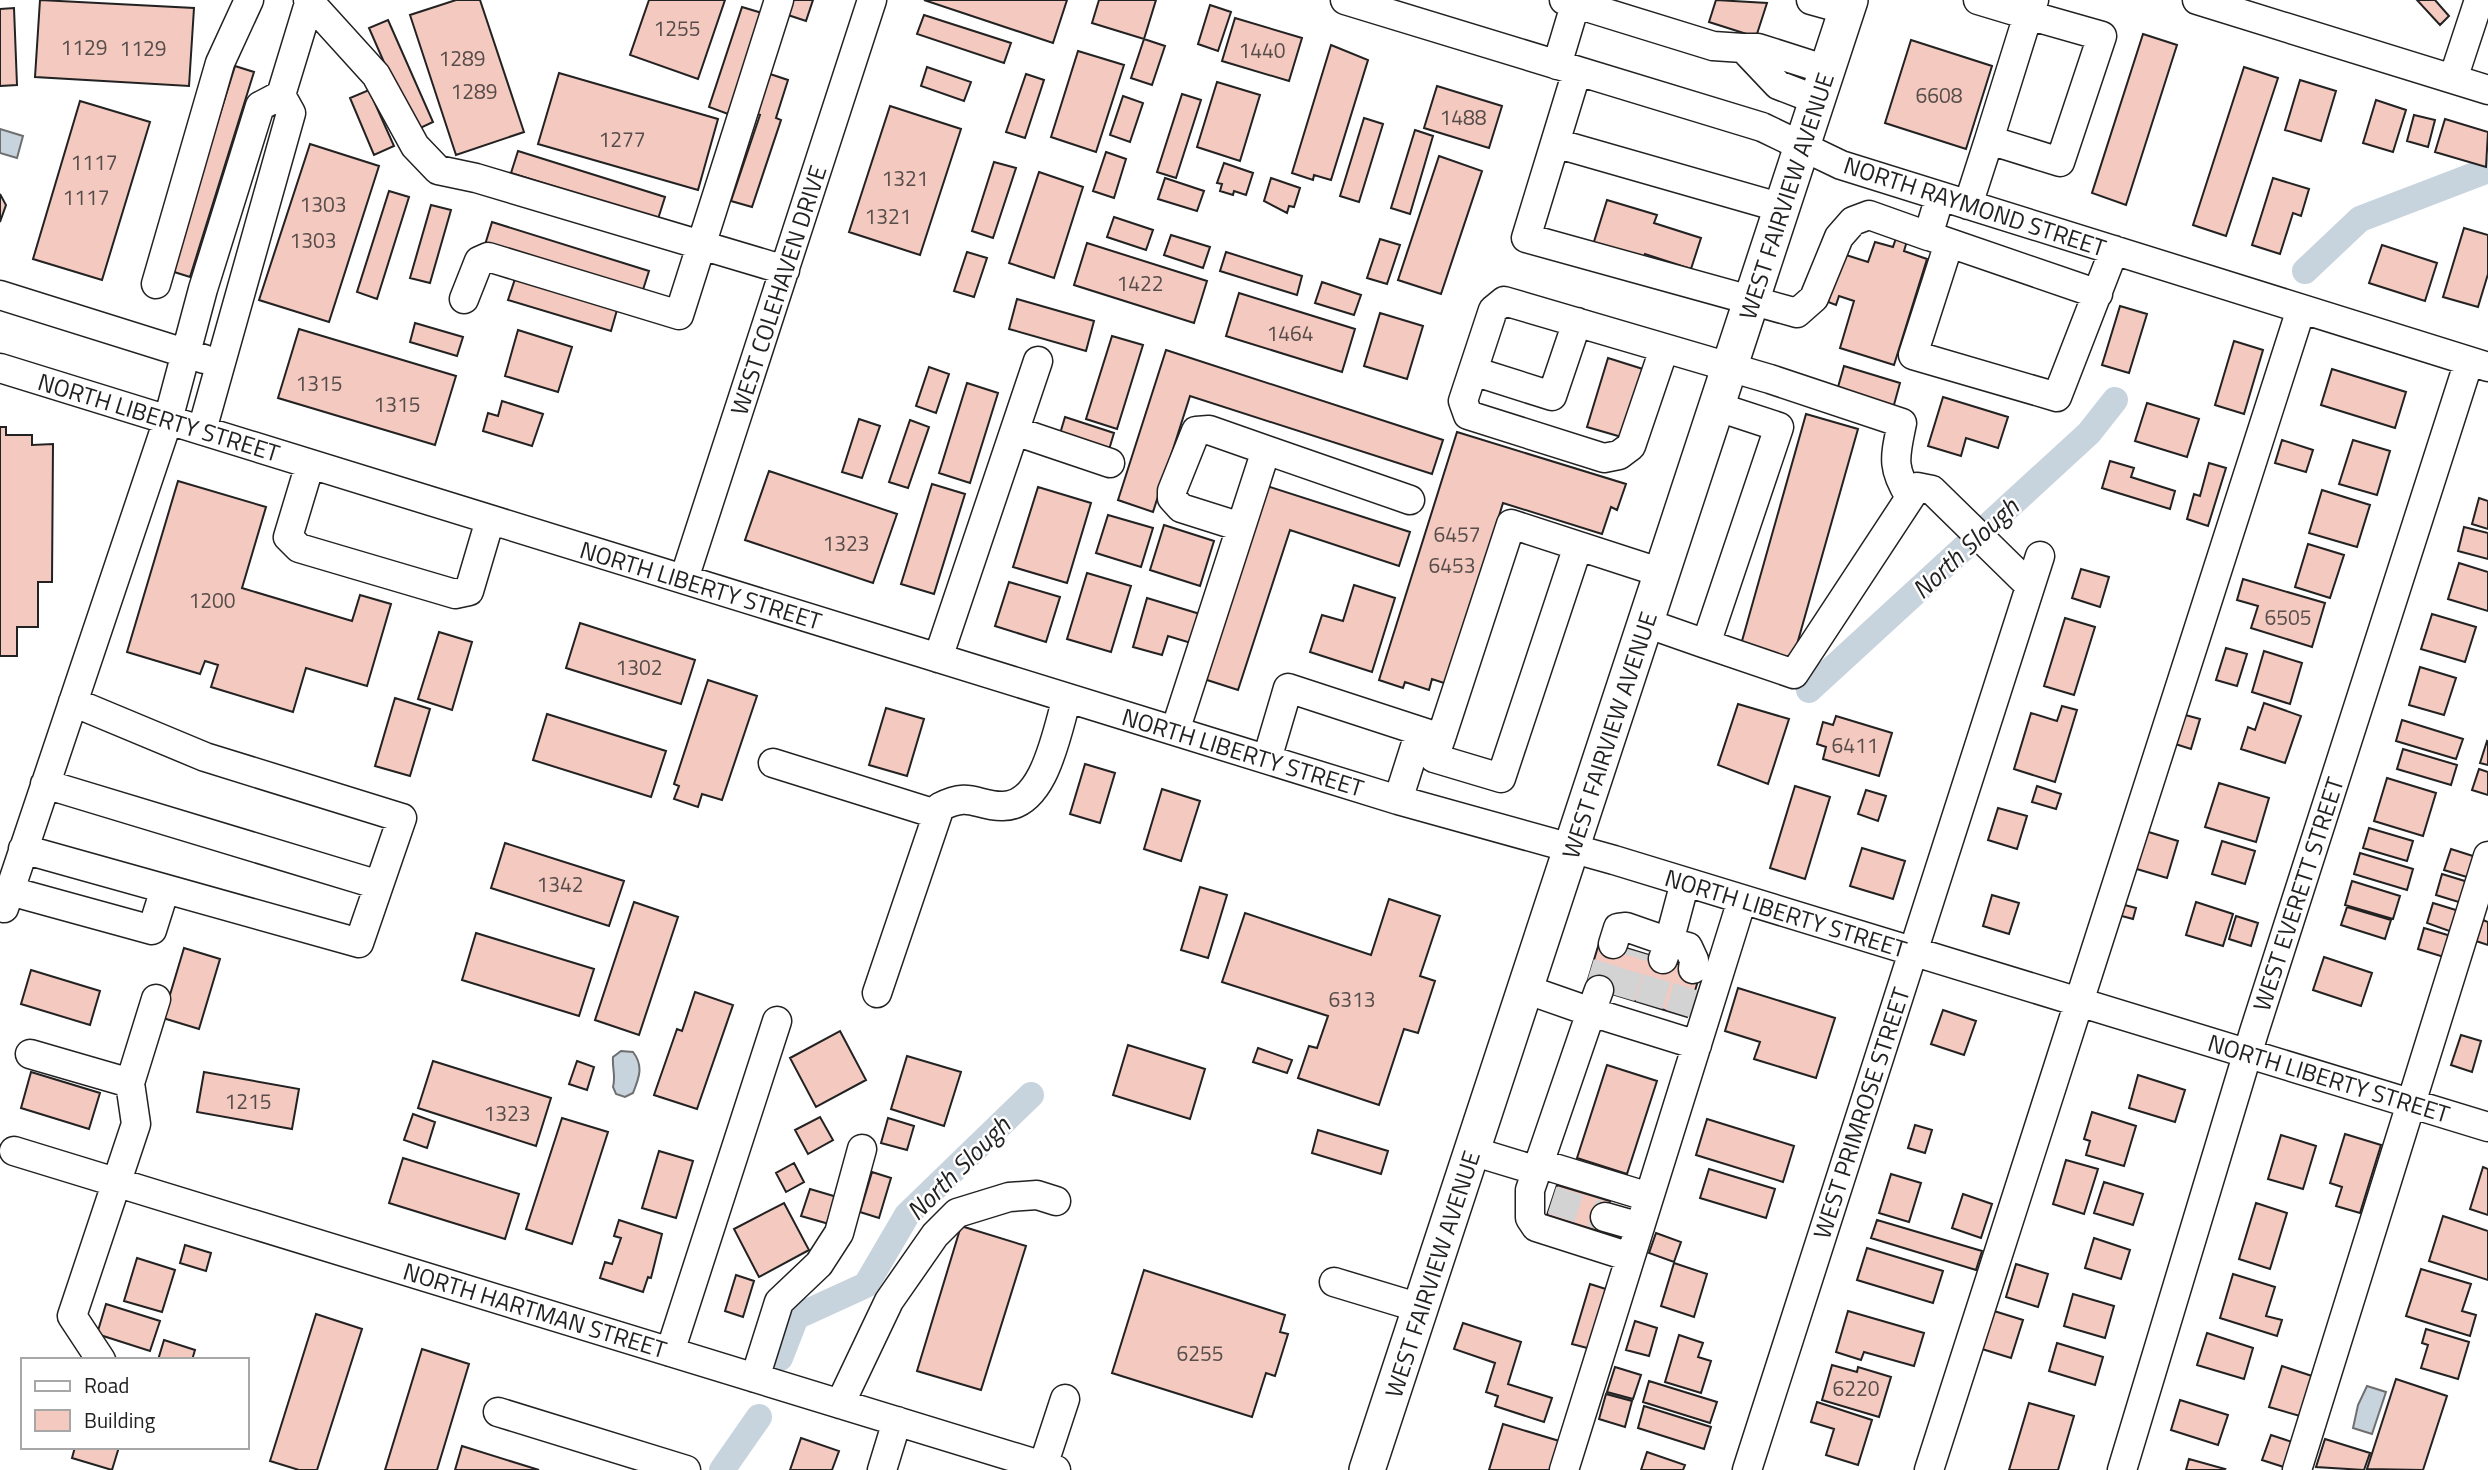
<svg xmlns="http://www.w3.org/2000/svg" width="2488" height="1470" font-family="'Titillium Web',sans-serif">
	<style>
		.water { fill: #c7d3dd; stroke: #6f6f6f; stroke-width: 2 }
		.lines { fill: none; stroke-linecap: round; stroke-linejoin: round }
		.canal { stroke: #c7d3dd; stroke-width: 26 }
		.building { fill: #f3c9c0; stroke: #222; stroke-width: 2 }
		.minor-tunnel { stroke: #d3d3d3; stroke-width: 28; stroke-dasharray: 28 14; stroke-linecap: butt }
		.minor-casing { stroke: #222; stroke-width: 31 }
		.major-casing { stroke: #222; stroke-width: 38 }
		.minor { stroke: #fff; stroke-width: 28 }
		.major { stroke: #fff; stroke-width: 35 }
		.labels { text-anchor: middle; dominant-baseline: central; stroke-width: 5; stroke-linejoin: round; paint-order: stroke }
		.number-label { font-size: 21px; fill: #564c4a }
		.street-label { font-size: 24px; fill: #222; stroke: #fff }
		.water-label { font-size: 26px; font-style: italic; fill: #222; stroke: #fff }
	</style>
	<rect width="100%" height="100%" fill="#fff"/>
	<path class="water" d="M0,129L23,136L17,158L0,153Z
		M621,1051L633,1052C644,1066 639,1078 633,1093L625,1097L616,1094L613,1087C616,1076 612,1068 613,1057Z
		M2367,1386L2386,1392L2372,1434L2353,1428L2358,1405Z"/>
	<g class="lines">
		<path class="canal" d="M2305,271L2360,219L2488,170
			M1809,690L2089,433L2115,400
			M780,1358L796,1317L866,1285L907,1215L1031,1095
			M722,1470L759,1417"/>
	</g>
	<path class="building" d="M40,0L194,8L189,86L35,77Z
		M456,0H480L524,132L456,155L410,15Z
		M649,0H725L698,79L630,55Z
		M793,0H813L806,21L788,15Z
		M924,0H1067L1053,43Z
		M1099,0H1156L1144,39L1092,23Z
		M1716,0L1767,3L1756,37L1709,22Z
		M2417,0H2435L2449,16L2440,25Z
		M1210,5L1231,12L1218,51L1198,44Z
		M742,7L762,13L728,114L709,107Z
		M14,8L17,85L0,86V9Z
		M924,15L1011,43L1004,63L917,34Z
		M1235,18L1302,38L1289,81L1222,61Z
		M388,20L433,122L414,131L369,28Z
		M2143,34L2177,45L2126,205L2092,193Z
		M1144,39L1165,46L1152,85L1131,78Z
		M1911,40L1992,66L1966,149L1885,123Z
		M1331,45L1368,60L1331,180L1314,175L1313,180L1292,173Z
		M1078,51L1124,65L1096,152L1051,137Z
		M235,66L254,72L190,277L171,271Z
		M927,67L971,82L964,101L921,86Z
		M2244,67L2278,78L2226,236L2193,225Z
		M559,73L718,119L698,190L538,144Z
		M767,73L788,80L776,118L781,120L752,207L731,201L760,115L754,113Z
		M1026,74L1044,80L1025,138L1006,132Z
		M2300,80L2336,91L2321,141L2285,130Z
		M1217,82L1260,95L1240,161L1197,147Z
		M1437,86L1502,106L1489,148L1424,128Z
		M369,90L394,146L374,155L350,98Z
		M1182,94L1201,100L1176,178L1157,172Z
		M1123,96L1143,103L1130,142L1110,135Z
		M2376,100L2406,110L2393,152L2363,143Z
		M80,101L150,122L102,280L33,259Z
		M890,106L961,129L920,255L849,232Z
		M2414,115L2435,120L2428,147L2407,141Z
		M1364,118L1383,124L1359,202L1340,196Z
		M2445,119L2488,132L2486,167L2435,152Z
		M1415,130L1433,136L1410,214L1391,208Z
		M310,144L379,166L329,322L259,300Z
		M518,151L665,197L658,219L511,173Z
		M1106,152L1126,159L1114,198L1093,191Z
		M1439,156L1482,171L1441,294L1398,280Z
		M994,162L1016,168L993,238L972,231Z
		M1224,163L1253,173L1246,195L1234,191L1233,195L1220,191L1222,184L1217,183Z
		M1039,172L1083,187L1054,278L1009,263Z
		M1165,178L1204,191L1197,211L1158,199Z
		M1271,178L1300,188L1294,207L1289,206L1287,213L1264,201Z
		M2273,178L2309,189L2301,216L2293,213L2280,254L2252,245Z
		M389,191L409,197L377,299L357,292Z
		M0,194L6,205L0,222Z
		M1607,200L1657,215L1654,223L1701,238L1691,269L1645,254L1642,264L1592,248Z
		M431,205L451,210L430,283L410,278Z
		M1114,217L1153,230L1146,250L1107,237Z
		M492,222L649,271L641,296L484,248Z
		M2464,228L2488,235V274L2478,307L2443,297Z
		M1171,235L1210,247L1203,268L1164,255Z
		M1896,238L1907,241L1904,251L1927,259L1894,365L1840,348L1854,301L1839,296L1836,305L1828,302L1843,254L1868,262L1875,242L1893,247Z
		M1380,239L1400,245L1387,284L1367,278Z
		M1087,243L1207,281L1194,323L1074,285Z
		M2382,245L2437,263L2425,301L2369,283Z
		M967,252L987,258L974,297L954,291Z
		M1226,252L1302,276L1297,295L1220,271Z
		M515,279L617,310L611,331L508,300Z
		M1322,282L1361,295L1354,315L1315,303Z
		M1239,293L1355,329L1342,372L1226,336Z
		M1017,299L1094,321L1086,351L1009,329Z
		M2120,306L2147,314L2129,373L2102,365Z
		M1380,313L1423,326L1407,379L1364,366Z
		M415,323L463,337L457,356L410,342Z
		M299,329L456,376L435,445L278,398Z
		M518,330L572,347L558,392L505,376Z
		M1112,336L1143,345L1117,429L1086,419Z
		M2234,341L2263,350L2244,414L2215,405Z
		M1166,350L1443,440L1432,474L1190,396L1153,512L1118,500Z
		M1608,358L1646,370L1625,438L1587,427Z
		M1844,366L1900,383L1892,412L1836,394Z
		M929,367L949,374L936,413L916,406Z
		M2332,369L2406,392L2395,428L2321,405Z
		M967,383L998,393L970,483L939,473Z
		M1943,397L2008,417L1998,448L1966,438L1961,456L1928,446Z
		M502,401L543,414L532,446L483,431L488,413L498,416Z
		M2147,403L2199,419L2187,457L2135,441Z
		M1806,414L1858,429L1792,662L1740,648Z
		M1065,417L1114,433L1108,453L1059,437Z
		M859,419L880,426L862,478L842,472Z
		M910,420L929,427L908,488L889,482Z
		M0,427H6V435H32V445L53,444L52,582H38V627H17V656H0Z
		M1457,432L1626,484L1617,510L1611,507L1602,534L1503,503L1447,684L1432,679L1429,690L1405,682L1403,688L1379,680Z
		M2282,440L2313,450L2306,472L2275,463Z
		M2353,440L2390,451L2377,495L2339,484Z
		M2110,461L2134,468L2131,477L2175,491L2170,509L2102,488Z
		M2209,463L2226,468L2208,526L2187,519L2194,494L2200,496Z
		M769,471L897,514L873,583L745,540Z
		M178,481L266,507L242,588L352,621L360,595L391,604L367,686L306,668L293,712L211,687L218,665L205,661L200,674L127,652Z
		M932,484L965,494L934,594L901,584Z
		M1267,486L1410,532L1399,566L1290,530L1238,690L1204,679Z
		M1038,487L1091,503L1067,583L1013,567Z
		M2322,490L2370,505L2357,547L2309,533Z
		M2479,498L2488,501V529L2472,524Z
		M1108,515L1153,528L1141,567L1096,553Z
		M1164,525L1214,541L1200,586L1150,570Z
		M2464,527L2488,533V559L2458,551Z
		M2308,544L2344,555L2330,598L2295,587Z
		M2459,563L2488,572V611L2448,599Z
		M2081,569L2109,577L2100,607L2072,598Z
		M1087,573L1131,586L1111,652L1067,639Z
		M2243,579L2325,603L2312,647L2251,628L2258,606L2237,600Z
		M1009,582L1060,597L1046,642L995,626Z
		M1354,585L1395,598L1372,672L1310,652L1322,615L1343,621Z
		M1147,598L1200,614L1191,643L1168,636L1162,655L1133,647Z
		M2432,614L2476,627L2465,662L2421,649Z
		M2065,618L2095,627L2074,695L2044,686Z
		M580,623L695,660L681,704L566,668Z
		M439,632L472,642L452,710L418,699Z
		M2226,648L2247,654L2237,686L2216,680Z
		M2264,651L2302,663L2290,704L2252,692Z
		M2420,667L2456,678L2444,715L2409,705Z
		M708,680L757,696L722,800L702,794L698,807L674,799L679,786L674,784Z
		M395,698L430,709L410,776L375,766Z
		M2264,703L2301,716L2285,763L2241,749L2248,727L2255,730Z
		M1738,704L1789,719L1768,784L1718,765Z
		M2062,706L2077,710L2055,782L2014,769L2031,713L2057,721Z
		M886,708L924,719L907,776L869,765Z
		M2178,713L2200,719L2191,749L2169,742Z
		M547,714L666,751L651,797L533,760Z
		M1836,716L1892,733L1879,776L1823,759L1826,747L1817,744L1823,722L1833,725Z
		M2402,720L2463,739L2456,759L2396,741Z
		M2487,741L2488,742V765L2480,763Z
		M2403,749L2457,765L2451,785L2397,769Z
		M1085,764L1115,773L1100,823L1070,814Z
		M2479,769L2488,772V795L2472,790Z
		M2387,778L2436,793L2423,836L2374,821Z
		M2219,783L2269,798L2256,842L2205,827Z
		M1795,786L1830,797L1805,879L1770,868Z
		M2037,786L2061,794L2056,809L2032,802Z
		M1162,789L1200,801L1181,861L1144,849Z
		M1866,790L1886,796L1878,821L1858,814Z
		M1998,808L2027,816L2017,849L1988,840Z
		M2369,828L2413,841L2407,861L2363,848Z
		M2142,830L2178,841L2167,878L2130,867Z
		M2222,841L2255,851L2245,884L2212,874Z
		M505,843L624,881L609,926L491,888Z
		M1862,848L1905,861L1893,899L1850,886Z
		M2451,849L2476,857L2470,878L2444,870Z
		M2360,853L2413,869L2407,890L2354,874Z
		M2442,874L2468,882L2462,903L2436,895Z
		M2352,881L2400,896L2393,919L2345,905Z
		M1200,887L1227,895L1208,958L1181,950Z
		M1992,895L2019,903L2009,934L1983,926Z
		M1389,899L1440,916L1420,976L1435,981L1418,1033L1404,1029L1379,1105L1298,1078L1309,1046L1317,1048L1328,1016L1222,982L1245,913L1371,955Z
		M634,902L678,917L639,1035L595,1020Z
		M2196,902L2233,914L2223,946L2186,935Z
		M2433,903L2459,911L2452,932L2427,923Z
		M2121,904L2136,908L2133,919L2118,915Z
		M2347,907L2391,920L2385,939L2341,925Z
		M2236,916L2258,923L2251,946L2229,939Z
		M2483,920L2488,922V945L2476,941Z
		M2424,928L2451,936L2444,957L2418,949Z
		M476,933L594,969L579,1016L462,980Z
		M1600,940L1701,971L1687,1017L1586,986Z
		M184,948L220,959L199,1029L163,1018Z
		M2324,957L2372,973L2361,1006L2313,990Z
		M31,970L100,991L90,1025L21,1004Z
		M1738,988L1835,1018L1816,1078L1754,1059L1760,1042L1725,1031Z
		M695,992L733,1005L697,1109L654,1095L677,1029L682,1031Z
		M1943,1010L1976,1021L1964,1055L1931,1044Z
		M840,1031L866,1080L816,1107L790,1058Z
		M2461,1035L2481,1041L2472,1072L2451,1065Z
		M1128,1045L1205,1069L1190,1119L1113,1095Z
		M1258,1048L1292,1060L1287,1073L1253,1062Z
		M907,1056L961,1072L944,1126L891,1109Z
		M433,1061L551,1098L536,1146L418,1108Z
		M577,1061L594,1067L587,1090L569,1084Z
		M1607,1065L1657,1081L1627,1174L1577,1158Z
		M31,1072L100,1093L89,1129L21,1108Z
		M204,1072L299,1089L292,1129L197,1112Z
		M2138,1075L2185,1090L2175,1122L2129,1108Z
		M2092,1112L2136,1126L2124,1166L2086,1155L2090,1141L2084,1139Z
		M413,1114L435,1122L427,1148L404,1140Z
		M820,1117L833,1140L808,1154L795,1130Z
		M562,1118L608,1132L572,1244L526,1229Z
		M888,1118L914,1126L907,1150L881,1143Z
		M1707,1119L1794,1146L1783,1182L1696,1155Z
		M1915,1125L1932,1130L1925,1153L1908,1148Z
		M1318,1130L1388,1151L1381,1174L1312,1153Z
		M2345,1134L2381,1145L2360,1213L2336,1206L2342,1187L2330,1183Z
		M2281,1135L2316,1146L2303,1189L2268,1179Z
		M659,1151L693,1161L676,1218L642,1208Z
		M403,1158L519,1194L505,1239L389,1203Z
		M2066,1160L2098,1169L2084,1214L2053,1204Z
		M794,1163L804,1182L786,1192L776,1173Z
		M2483,1167L2488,1169V1215L2470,1209Z
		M1709,1169L1775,1189L1766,1218L1700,1198Z
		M872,1172L891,1178L879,1218L860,1212Z
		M1891,1174L1921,1183L1909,1222L1879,1213Z
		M2104,1182L2143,1194L2133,1225L2094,1213Z
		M1557,1185L1610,1201L1601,1232L1547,1215Z
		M810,1189L837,1197L829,1224L801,1216Z
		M1963,1194L1992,1204L1981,1238L1952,1228Z
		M784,1203L809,1250L759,1277L734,1229Z
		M2256,1203L2287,1213L2270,1269L2239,1259Z
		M2443,1216L2488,1231V1280L2429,1261Z
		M619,1220L662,1234L651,1278L648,1277L643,1292L600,1278L605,1262L612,1264L621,1238L614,1236Z
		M1877,1220L1982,1251L1976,1270L1871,1238Z
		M961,1226L1026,1246L981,1390L917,1371Z
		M1656,1233L1681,1242L1674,1262L1649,1253Z
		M2094,1238L2130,1250L2121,1279L2085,1268Z
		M185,1245L211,1253L206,1271L180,1263Z
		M1867,1248L1943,1271L1933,1303L1857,1280Z
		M137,1258L175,1270L162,1312L124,1301Z
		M1674,1263L1707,1274L1694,1317L1661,1306Z
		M2016,1264L2048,1274L2038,1307L2006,1297Z
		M2421,1269L2471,1284L2462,1311L2476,1315L2470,1336L2406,1316Z
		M1144,1270L1285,1315L1280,1332L1288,1334L1275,1376L1266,1373L1252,1417L1112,1373Z
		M2233,1274L2275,1287L2266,1316L2282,1320L2277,1336L2220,1318Z
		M736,1275L754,1281L743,1317L725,1311Z
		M1590,1284L1612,1291L1595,1350L1572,1344Z
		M2073,1294L2114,1306L2105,1338L2064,1326Z
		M106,1304L160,1321L150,1351L97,1334Z
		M1848,1311L1924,1333L1914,1366L1864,1352L1861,1360L1836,1352Z
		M1994,1311L2023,1320L2011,1358L1982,1349Z
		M316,1314L362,1329L317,1470H299L270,1461Z
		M1635,1321L1657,1328L1649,1356L1626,1350Z
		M1463,1323L1521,1342L1508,1384L1552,1398L1544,1422L1495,1406L1498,1396L1486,1392L1495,1363L1454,1349Z
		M2426,1329L2469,1342L2458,1379L2421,1368L2428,1345L2422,1343Z
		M2207,1333L2253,1348L2244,1379L2197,1365Z
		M1679,1335L1703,1343L1698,1357L1711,1361L1701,1393L1665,1382Z
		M164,1340L195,1350L192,1360H158Z
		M2057,1343L2103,1357L2095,1385L2049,1371Z
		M422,1349L469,1364L437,1470H385Z
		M1832,1365L1857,1372L1858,1367L1891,1377L1879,1417L1822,1400Z
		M2282,1366L2312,1376L2300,1416L2269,1407Z
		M1615,1367L1641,1375L1633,1399L1607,1392Z
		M2396,1379L2447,1396L2423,1470L2367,1469Z
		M1649,1381L1717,1402L1710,1423L1643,1402Z
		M1606,1394L1632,1401L1625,1427L1599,1419Z
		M2180,1400L2228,1415L2218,1445L2171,1430Z
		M1817,1402L1872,1420L1858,1465L1826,1455L1834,1429L1811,1422Z
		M2029,1403L2074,1416L2058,1470H2009Z
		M1644,1406L1711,1427L1704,1449L1638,1428Z
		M1503,1424L1566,1443L1557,1470H1489Z
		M2271,1435L2298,1444L2290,1469L2262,1460Z
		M801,1438L839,1451L832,1470H790Z
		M2325,1439L2370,1453L2364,1470L2316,1467Z
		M462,1446L539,1470H455Z
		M75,1447H119L112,1470L72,1458Z
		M1647,1452L1685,1465L1683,1470H1641Z
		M2189,1459L2225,1469L2224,1470H2186Z"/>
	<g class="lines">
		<path class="minor-tunnel" d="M1599,990L1613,944
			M1621,997L1635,951
			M1649,1005L1663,959
			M1679,1014L1693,969
			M1552,1200L1605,1217"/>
		<defs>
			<path id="minor" d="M308,0L376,75L415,146L438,170L476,178L785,270
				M1345,0L1762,127L1841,165L2488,367
				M1564,0L1713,46L1743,48L1778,85L1817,100
				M1811,0L1847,10
				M1978,0L2028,15L2034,0
				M2197,0L2488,90
				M1743,48H1758L1827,70
				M1557,65L1575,5
				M2453,79L2479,0
				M281,95L310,0
				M1555,143L1577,71
				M1968,205L1989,140L2060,162L2102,36L2028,15L1989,140
				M1782,208L1555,143L1526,238L1797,313L1814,298L1839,237L1853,221L1869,215L1928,236L1940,196
				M1932,237L2098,294
				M1949,243L1913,355L2057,397L2114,250
				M156,284L220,63L249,0
				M0,295L204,359
				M464,299L479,261L488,257L679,315L779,0
				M1664,349L1631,446L1619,455L1604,458L1468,415L1463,401L1493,310L1504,301L1770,379L1902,423C1895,457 1891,467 1910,497
				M0,368L1398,800L1614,860L2488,1127
				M1473,371L1552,396L1577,322
				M1718,407L1779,427L1706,644L1794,674L1917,487L1932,490L2030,586
				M1015,431L1110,463
				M310,464L288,537L299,548L455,594L469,591L490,520
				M1241,527L1181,508L1172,498V491L1196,431L1209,430L1266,450
				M684,579L872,0
				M1646,623L1706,644
				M938,658L1038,361
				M1175,731L1266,450L1410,500
				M1441,738L1434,758L1501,778L1578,546
				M1267,759L1288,688L1441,738L1511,524L1662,573
				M773,763L936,814
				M45,784L379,885
				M1398,800L1420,731
				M23,849L359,943L402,818L205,757L73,702
				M10,891L152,930L165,889
				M4,908L168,420L203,289L260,106L281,95L291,113L202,430
				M1613,944L1618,928L1626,927L1669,942L1685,882
				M1663,959L1669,942L1688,947L1694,960L1693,969
				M1525,989L1591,1012L1530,1190V1218L1536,1227L1630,1257
				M1599,990L1591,1012L1697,1045
				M877,993L940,807C971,791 975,806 1002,806C1045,807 1057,730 1067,698
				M30,1054L130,1083
				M14,1151L1056,1470
				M1472,1151L1538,1171
				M1541,1164L1649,1197
				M1605,1217L1640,1227
				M1334,1282L1420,1308
				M670,1352L777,1021
				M101,1360L72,1316L136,1124L130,1083L156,999
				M755,1378L779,1302L819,1264L839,1233L862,1149
				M840,1404L889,1301L935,1235L957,1213L1009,1197L1037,1195L1056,1201
				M498,1412L686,1470
				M1043,1466L1065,1399
				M882,1470L897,1421
				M1564,1470L1742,900
				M1747,1470L2040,556
				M1929,1470L2301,309
				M2122,1470L2254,1032L2469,361
				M2297,1470L2488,856"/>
			<path id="major" d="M1367,1470L1850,0"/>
		</defs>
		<use href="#minor" class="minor-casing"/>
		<use href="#major" class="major-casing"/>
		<use href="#minor" class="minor"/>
		<use href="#major" class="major"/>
	</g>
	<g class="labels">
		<g class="number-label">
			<text x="677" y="28">1255</text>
			<text x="84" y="47">1129</text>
			<text x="143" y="48">1129</text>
			<text x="1262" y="50">1440</text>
			<text x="462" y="58">1289</text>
			<text x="474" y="91">1289</text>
			<text x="1939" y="95">6608</text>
			<text x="1463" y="117">1488</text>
			<text x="622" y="139">1277</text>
			<text x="94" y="162">1117</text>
			<text x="905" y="178">1321</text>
			<text x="86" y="197">1117</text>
			<text x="323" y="204">1303</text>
			<text x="888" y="216">1321</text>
			<text x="313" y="240">1303</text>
			<text x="1140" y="283">1422</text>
			<text x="1290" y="333">1464</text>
			<text x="319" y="383">1315</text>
			<text x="397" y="404">1315</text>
			<text x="1457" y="534">6457</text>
			<text x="846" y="543">1323</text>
			<text x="1452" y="565">6453</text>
			<text x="212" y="600">1200</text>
			<text x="2288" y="617">6505</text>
			<text x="639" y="667">1302</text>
			<text x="1855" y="745">6411</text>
			<text x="560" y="884">1342</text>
			<text x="1352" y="999">6313</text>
			<text x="248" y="1101">1215</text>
			<text x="507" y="1113">1323</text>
			<text x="1200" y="1353">6255</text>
			<text x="1856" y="1388">6220</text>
		</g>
		<g class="street-label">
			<text transform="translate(1786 196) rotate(-72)">WEST FAIRVIEW AVENUE</text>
			<text transform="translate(1975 206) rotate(18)">NORTH RAYMOND STREET</text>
			<text transform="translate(778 290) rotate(-72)">WEST COLEHAVEN DRIVE</text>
			<text transform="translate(159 417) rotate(17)">NORTH LIBERTY STREET</text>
			<text transform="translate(701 585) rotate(17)">NORTH LIBERTY STREET</text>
			<text transform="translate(1609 735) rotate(-72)">WEST FAIRVIEW AVENUE</text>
			<text transform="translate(1243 752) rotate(17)">NORTH LIBERTY STREET</text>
			<text transform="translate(2298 894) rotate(-72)">WEST EVERETT STREET</text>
			<text transform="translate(1786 913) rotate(17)">NORTH LIBERTY STREET</text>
			<text transform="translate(2329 1078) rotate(17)">NORTH LIBERTY STREET</text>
			<text transform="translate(1861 1113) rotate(-72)">WEST PRIMROSE STREET</text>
			<text transform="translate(1432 1274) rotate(-72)">WEST FAIRVIEW AVENUE</text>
			<text transform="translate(535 1310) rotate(17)">NORTH HARTMAN STREET</text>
		</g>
		<g class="water-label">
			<text transform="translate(1965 548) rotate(-43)">North Slough</text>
			<text transform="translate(958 1168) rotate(-45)">North Slough</text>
		</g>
	</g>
	<rect x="21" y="1358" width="228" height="91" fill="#ffffff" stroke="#a7a7a7" stroke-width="2"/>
	<rect x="35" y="1381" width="35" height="10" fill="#ffffff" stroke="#a7a7a7" stroke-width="2"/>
	<text x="84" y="1393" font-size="21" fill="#222222">Road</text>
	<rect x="35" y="1410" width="35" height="21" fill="#f3c9c0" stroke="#a7a7a7" stroke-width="2"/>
	<text x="84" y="1428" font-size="21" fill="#222222">Building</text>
</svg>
